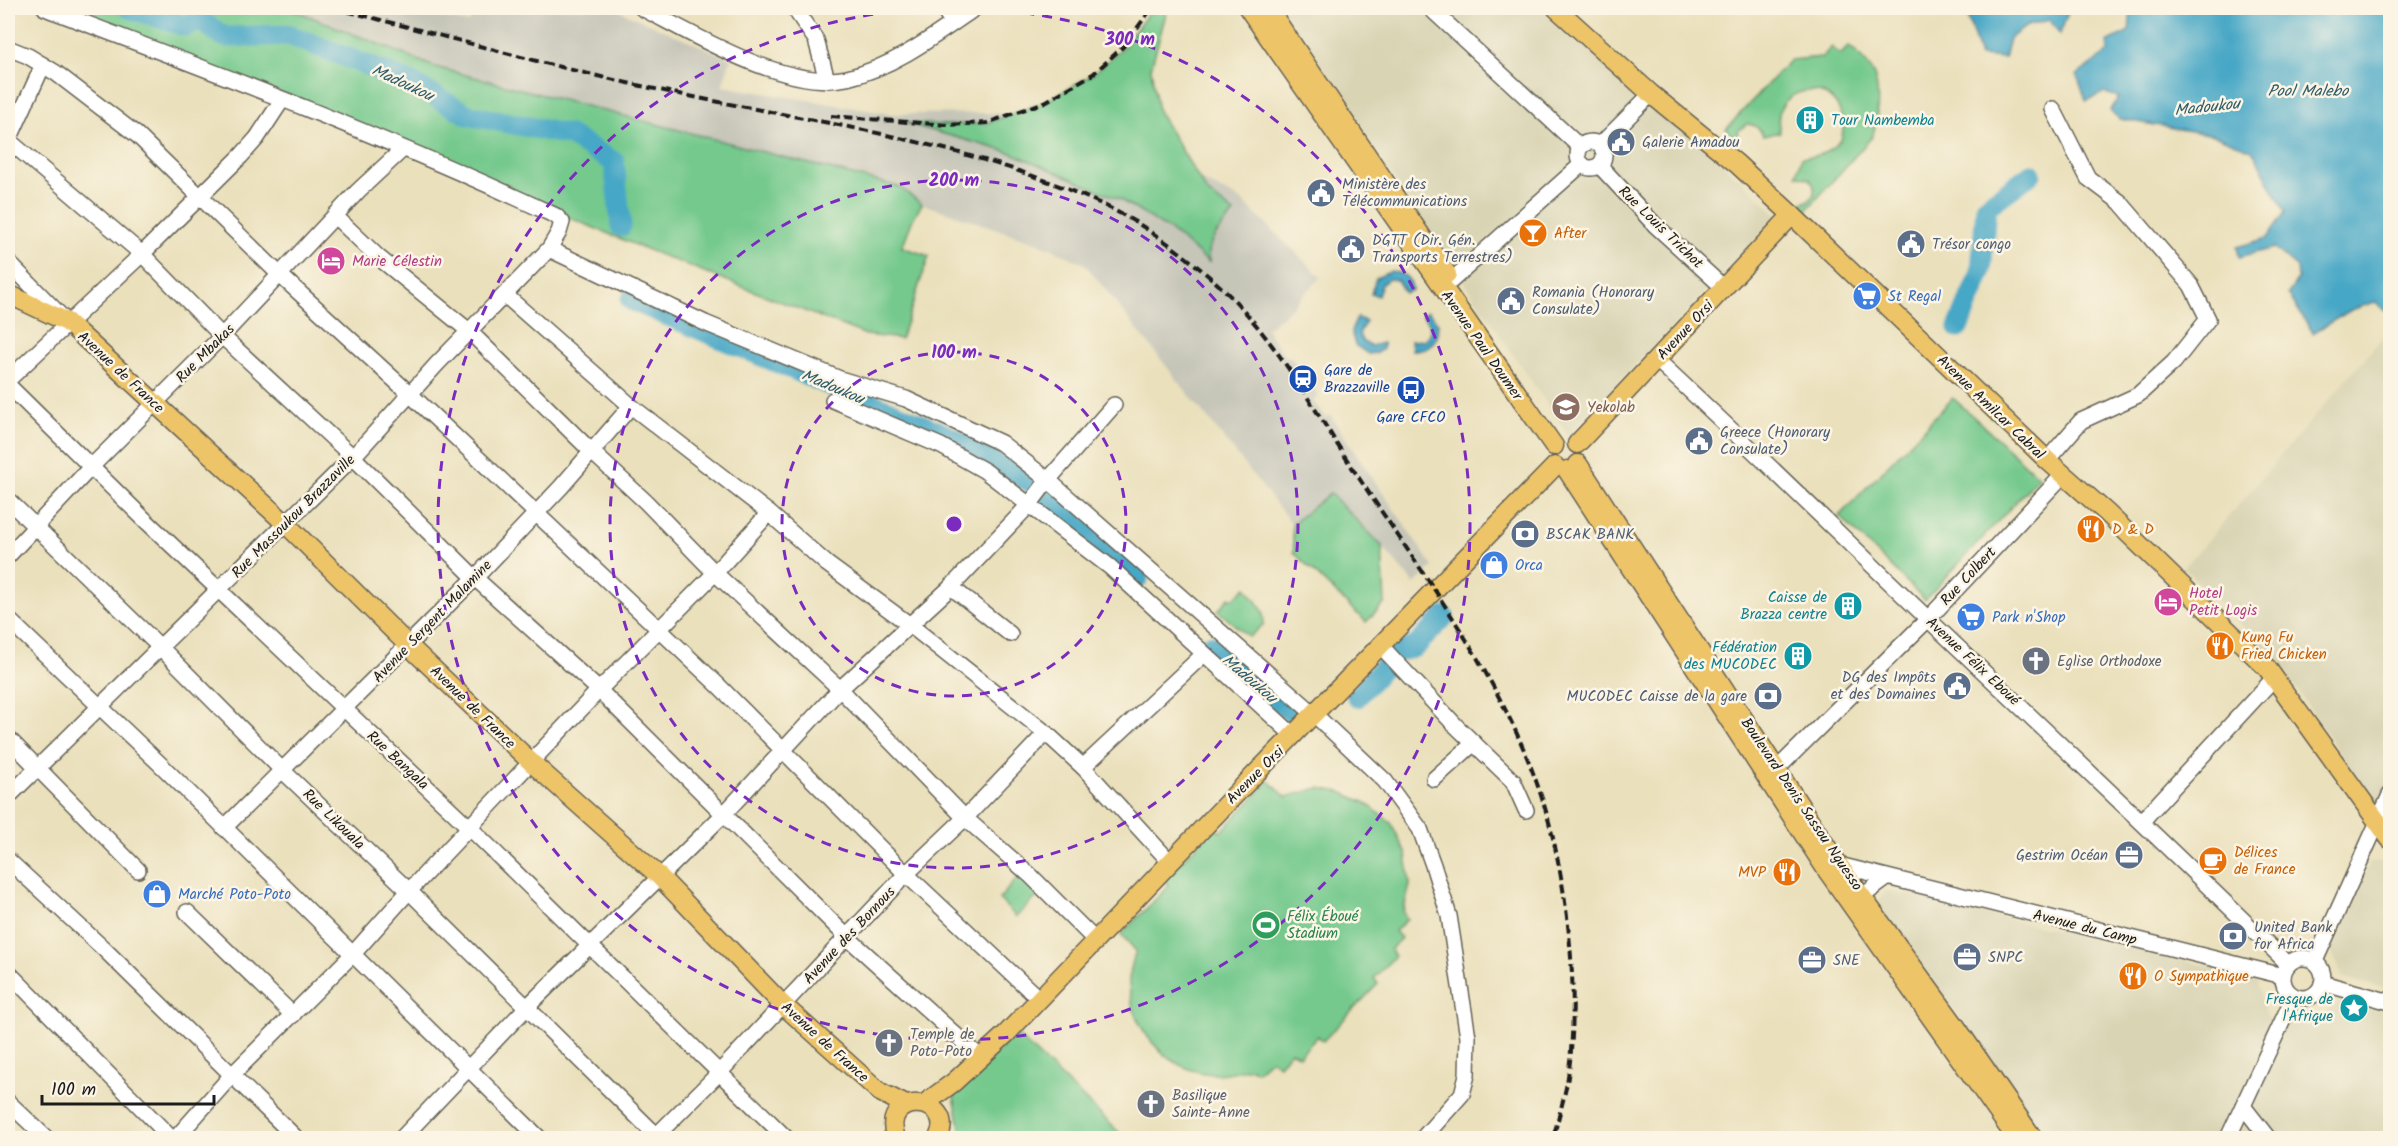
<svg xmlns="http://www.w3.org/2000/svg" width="2398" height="1146" viewBox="0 0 2398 1146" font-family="Kalam,sans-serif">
<rect width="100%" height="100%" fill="#fcf5e5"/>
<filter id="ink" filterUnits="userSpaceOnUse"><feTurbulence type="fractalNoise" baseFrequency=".0167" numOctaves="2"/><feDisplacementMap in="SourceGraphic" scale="12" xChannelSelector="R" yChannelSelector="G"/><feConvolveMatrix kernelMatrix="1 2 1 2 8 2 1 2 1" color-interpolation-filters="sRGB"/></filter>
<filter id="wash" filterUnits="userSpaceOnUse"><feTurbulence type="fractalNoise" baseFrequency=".008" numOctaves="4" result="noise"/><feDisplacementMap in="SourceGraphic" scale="24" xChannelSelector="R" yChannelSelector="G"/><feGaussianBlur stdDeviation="1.35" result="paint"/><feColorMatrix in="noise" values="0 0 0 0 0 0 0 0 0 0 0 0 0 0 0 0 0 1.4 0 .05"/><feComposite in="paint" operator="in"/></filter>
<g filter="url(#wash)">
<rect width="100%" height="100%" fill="#eae0bc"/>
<g fill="#d9d4b4">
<polygon points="1279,8 1554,8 1779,216 1568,435 1279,10"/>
<polygon points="2383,337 2390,346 2390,828 2279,663 2184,568"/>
<polygon points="2386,861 2390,868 2390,990 2343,978 2331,950 2370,863"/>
<polygon points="1887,890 2256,978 2267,1016 2293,1023 2317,1019 2345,999 2390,1012 2390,1138 2045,1138 1877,903"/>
</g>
<polygon fill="#c5c5b8" points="252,8 398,8 469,23 476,8 613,8 731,59 722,86 890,114 992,113 1094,125 1241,200 1321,277 1284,315 1266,328 1286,358 1290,356 1319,396 1313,401 1325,418 1330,415 1433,567 1414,584 1382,546 1330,493 1292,524 1085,264 1041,244 899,196 526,105"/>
<g fill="#75c98d" stroke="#487254" stroke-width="1.5">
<polygon points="46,8 289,8 435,67 899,187 922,204 913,219 902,247 929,256 901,339 866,335 643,248 282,100"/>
<path d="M1152,8H1166L1167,10L1151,68L1158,111L1207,192L1234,213C1223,226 1201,246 1210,263L1171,231L1119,199L1012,153L905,123L947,125L987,123L1045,102L1093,74L1123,47Z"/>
<path d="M1849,46C1857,54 1870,64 1874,75C1880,90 1878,122 1872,137L1804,213L1795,204C1811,204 1820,193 1810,179L1796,175L1802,157C1820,156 1831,153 1842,138C1852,73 1766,80 1780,132L1763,136C1760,128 1756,125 1747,124L1739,130L1736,139L1726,129L1790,60L1822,57L1832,47L1840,55Z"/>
<polygon points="1953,398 2039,477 1925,600 1839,516"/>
<polygon points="1330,493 1382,546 1385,603 1366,622 1294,553 1292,524"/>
<polygon points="1246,587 1263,611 1264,624 1249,637 1218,611 1229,597 1233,599"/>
<path d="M1269,781L1286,797L1319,788L1341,792L1366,803L1391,823L1406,853L1410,885L1403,912L1407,919L1395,931L1401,938L1390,950L1395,956L1374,978L1378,984L1323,1041L1318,1036L1299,1056L1291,1051L1279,1065L1271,1059L1257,1071L1251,1068C1240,1070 1227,1074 1215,1074C1168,1074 1129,1027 1129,982C1129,972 1133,961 1136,951L1121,934L1169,886L1164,879L1214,828L1221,832Z"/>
<polygon points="1021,874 1040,894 1016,917 999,899"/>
<polygon points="1016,1034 1125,1138 962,1138 954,1096"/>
</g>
<g fill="#46a7c6" stroke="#316271" stroke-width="1.5">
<polygon points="1965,8 2067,8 2068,13 2060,34 2049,20 2027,26 2009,39 2004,58 1980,56"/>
<polygon points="2131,8 2390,8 2390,313 2375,302 2351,310 2313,333 2288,294 2298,279 2297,268 2274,248 2239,257 2237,247 2267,238 2285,212 2252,150 2214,135 2120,119 2110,111 2119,97 2104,93 2086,101 2077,75 2108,52 2107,42 2129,31"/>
<path d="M1391,271C1402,273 1412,277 1412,290L1405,293L1397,280L1389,279L1382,284L1378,296L1371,293L1376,278Z"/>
<path d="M1428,311L1438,323C1440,341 1429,351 1412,350L1411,341L1425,340L1430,334V325L1422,315Z"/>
<polygon points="1357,318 1366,321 1359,334 1363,342 1371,346 1383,343 1383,349 1376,353 1368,354 1355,345 1351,331"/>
</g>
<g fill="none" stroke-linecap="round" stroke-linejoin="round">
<g stroke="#46a7c6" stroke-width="21">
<polyline points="129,8 185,26 201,21 225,37 289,35 410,82 468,115 569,135 614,162 621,226"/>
<polyline points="631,300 953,438 1030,482"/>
<polyline points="1958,328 1981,272 1986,207 2031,174"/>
<polyline points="1048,498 1138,578"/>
<polyline points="1210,645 1290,711"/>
<polyline points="1396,652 1415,647 1444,617"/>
<polyline points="1357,697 1385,665"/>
</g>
</g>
</g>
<g filter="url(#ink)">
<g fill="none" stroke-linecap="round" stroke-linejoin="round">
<g stroke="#646154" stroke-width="18">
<g id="minor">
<path d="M642,8C695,35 786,91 847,78C894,67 936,35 975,8"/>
<polyline points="794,8 816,40 827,80"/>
<polyline points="943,8 953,23"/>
<polyline points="1430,8 1580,147"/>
<polyline points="8,48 28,56 56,73 137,135 280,275 411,395 719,686 906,874 1039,999"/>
<polyline points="8,140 142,254 222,336 353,457 475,578 599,690 847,937 980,1057"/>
<polyline points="8,142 43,65"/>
<circle cx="1591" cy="155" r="13"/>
<polyline points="1600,145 1651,94"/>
<polyline points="1599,165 1655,225 1724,288"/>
<polyline points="336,217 378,257 469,331 591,451 646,502 715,573 840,689 965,818 1030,875 1095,940"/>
<polyline points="549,249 705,323 840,379 906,399 1001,443 1048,480 1314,714 1385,781 1420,829 1433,865 1449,916 1468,1037 1467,1075 1462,1094 1423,1138"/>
<polyline points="8,262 63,318"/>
<polyline points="1451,281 1582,164"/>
<polyline points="505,295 631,406 769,513 827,564 910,625 1046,733 1083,767 1171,863"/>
<path d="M1657,360C1749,445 1838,533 1929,620C2049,734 2170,848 2288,964"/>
<polyline points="8,380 142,254 241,156 257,138 282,100"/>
<polyline points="8,385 143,518 470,828 786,1138"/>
<polyline points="833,400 941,446 985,471 1110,567 1294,736"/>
<polyline points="2047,460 2081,421 2138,395 2174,362 2208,319 2191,285 2120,202 2088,178 2053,109"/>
<polyline points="8,500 160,647 283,771 409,891 659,1138"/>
<polyline points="8,556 91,467 222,336 358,191 403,149"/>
<polyline points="951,587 1010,634"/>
<polyline points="8,619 161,765 539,1138"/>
<polyline points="1380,645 1456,726 1513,781 1526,810"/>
<polyline points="8,738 138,870"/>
<polyline points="1083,767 1204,654"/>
<polyline points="1769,777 1928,619 2064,474"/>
<polyline points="1434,779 1474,743"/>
<path d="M8,797L353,457L437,364L549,249L559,232L562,222L556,216C390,138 217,73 45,8"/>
<polyline points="2142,821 2275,677"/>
<polyline points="224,828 475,578 561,487 631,406"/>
<polyline points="8,860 105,950 296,1138"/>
<polyline points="1835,864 2283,976"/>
<polyline points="1853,903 1887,878"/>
<polyline points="187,912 293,1015"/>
<circle cx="2303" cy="978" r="20"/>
<polyline points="2315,961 2390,795"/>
<polyline points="8,972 171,1138"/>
<polyline points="2322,983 2390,1002"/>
<polyline points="8,1102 46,1138"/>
<polyline points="2243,1106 2268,1138"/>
<polyline points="176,1138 231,1076 352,955 409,891 599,690 715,573 769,513"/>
<polyline points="402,1138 527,1007 723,815 840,689 951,587 1029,505 1048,480 1114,405"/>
<polyline points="654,1138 718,1074 906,874 965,818 1046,733"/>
<polyline points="2228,1138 2294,996"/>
</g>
</g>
<g stroke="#646154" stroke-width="21">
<g id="major">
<polyline points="1248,8 1554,446"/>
<polyline points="1268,8 1447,274"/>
<polyline points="1556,8 1651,94 1737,164 1792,215 2047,460 2107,513 2267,668 2390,839"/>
<polyline points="8,294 67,322 286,524 409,646 532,763 659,876 783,1005 880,1092 906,1105"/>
<polyline points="1577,444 1792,215"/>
<polyline points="1578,464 1836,861 1955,1025 2033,1138"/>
<polyline points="1567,470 1828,872 2016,1138"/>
<polyline points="924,1104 954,1082 1006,1034 1228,802 1555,466"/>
<path d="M896,1138C878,1089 959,1096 938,1138"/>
</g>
</g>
<use href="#minor" stroke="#fff" stroke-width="15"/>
<use href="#major" stroke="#eec469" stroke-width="18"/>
<g stroke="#1c1c1c" stroke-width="4" stroke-dasharray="9 4.5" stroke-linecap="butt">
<path d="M334,8C435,33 536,63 637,85C792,120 951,135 1097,202C1142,222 1185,254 1222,288C1275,338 1315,411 1355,472C1433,590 1525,706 1555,847C1571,919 1579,1011 1567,1083C1563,1102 1558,1120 1553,1138"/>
<polyline points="831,116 947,125 987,123 1045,102 1093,74 1123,47 1152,8"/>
</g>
</g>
</g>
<g fill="none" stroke="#7b2cbf" stroke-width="3" stroke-dasharray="10 8">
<circle cx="954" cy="524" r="172"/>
<circle cx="954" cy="524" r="344"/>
<circle cx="954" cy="524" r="516"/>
</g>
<defs>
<g id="building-disc" transform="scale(1.5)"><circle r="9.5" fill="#0f9aa8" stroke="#fcf5e5"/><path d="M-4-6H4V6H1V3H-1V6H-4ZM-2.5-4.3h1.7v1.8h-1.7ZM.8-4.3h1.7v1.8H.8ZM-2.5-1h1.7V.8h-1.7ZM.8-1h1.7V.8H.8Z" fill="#fff"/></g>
<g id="civic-disc" transform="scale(1.5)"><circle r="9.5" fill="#5c6f8a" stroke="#fcf5e5"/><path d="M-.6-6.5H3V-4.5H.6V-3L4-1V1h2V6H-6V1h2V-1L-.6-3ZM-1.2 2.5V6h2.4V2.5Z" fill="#fff"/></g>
<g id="bar-disc" transform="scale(1.5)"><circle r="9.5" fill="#e8710a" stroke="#fcf5e5"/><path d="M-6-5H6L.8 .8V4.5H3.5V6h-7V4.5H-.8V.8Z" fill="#fff"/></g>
<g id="hotel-disc" transform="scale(1.5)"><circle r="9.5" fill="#d1479c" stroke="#fcf5e5"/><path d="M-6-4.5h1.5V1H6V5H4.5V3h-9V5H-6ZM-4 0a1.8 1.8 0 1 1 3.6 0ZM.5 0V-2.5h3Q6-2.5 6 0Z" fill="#fff"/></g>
<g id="supermarket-disc" transform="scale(1.5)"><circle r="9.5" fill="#3f7fe0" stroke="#fcf5e5"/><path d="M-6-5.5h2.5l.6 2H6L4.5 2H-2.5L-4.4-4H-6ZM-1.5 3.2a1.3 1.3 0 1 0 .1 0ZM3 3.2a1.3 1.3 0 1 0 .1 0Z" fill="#fff"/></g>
<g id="station-disc" transform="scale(1.5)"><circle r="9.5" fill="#1a4fb4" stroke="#fcf5e5"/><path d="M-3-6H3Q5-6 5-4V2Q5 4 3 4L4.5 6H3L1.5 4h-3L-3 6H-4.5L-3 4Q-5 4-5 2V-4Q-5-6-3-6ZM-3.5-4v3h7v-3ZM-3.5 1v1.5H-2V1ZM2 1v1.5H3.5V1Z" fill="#fff"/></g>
<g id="bus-disc" transform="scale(1.5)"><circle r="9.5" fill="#1a4fb4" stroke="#fcf5e5"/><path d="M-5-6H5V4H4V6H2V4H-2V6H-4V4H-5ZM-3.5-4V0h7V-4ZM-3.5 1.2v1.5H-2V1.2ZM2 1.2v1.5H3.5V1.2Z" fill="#fff"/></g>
<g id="school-disc" transform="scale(1.5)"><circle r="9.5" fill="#8d6e63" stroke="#fcf5e5"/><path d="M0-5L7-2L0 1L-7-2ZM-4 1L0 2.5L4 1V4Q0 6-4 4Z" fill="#fff"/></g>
<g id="restaurant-disc" transform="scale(1.5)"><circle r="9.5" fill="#e8710a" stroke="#fcf5e5"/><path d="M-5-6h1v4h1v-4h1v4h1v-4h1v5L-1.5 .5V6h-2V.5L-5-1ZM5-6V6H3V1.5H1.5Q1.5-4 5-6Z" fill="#fff"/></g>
<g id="bank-disc" transform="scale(1.5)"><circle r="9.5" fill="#5c6f8a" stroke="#fcf5e5"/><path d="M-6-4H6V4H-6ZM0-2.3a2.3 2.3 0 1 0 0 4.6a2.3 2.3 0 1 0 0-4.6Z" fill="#fff"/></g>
<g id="shop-disc" transform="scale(1.5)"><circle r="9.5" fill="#3f7fe0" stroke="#fcf5e5"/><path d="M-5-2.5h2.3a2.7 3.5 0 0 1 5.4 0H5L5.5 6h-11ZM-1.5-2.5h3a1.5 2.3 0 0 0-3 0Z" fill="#fff"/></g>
<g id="church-disc" transform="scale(1.5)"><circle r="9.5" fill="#6b7280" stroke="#fcf5e5"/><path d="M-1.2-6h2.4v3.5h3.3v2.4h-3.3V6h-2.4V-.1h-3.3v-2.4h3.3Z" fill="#fff"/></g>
<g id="office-disc" transform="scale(1.5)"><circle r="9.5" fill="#5c6f8a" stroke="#fcf5e5"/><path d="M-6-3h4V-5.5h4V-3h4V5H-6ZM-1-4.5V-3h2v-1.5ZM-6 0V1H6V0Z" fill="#fff"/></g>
<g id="cafe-disc" transform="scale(1.5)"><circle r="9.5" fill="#e8710a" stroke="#fcf5e5"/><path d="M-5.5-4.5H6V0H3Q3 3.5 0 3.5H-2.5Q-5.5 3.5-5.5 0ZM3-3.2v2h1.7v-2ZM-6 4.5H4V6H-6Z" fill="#fff"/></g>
<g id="stadium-disc" transform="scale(1.5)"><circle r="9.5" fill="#2e9e5b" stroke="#fcf5e5"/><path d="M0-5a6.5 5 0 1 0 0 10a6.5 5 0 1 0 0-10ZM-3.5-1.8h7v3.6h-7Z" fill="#fff"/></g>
<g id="sight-disc" transform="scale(1.5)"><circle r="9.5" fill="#0f9aa8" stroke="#fcf5e5"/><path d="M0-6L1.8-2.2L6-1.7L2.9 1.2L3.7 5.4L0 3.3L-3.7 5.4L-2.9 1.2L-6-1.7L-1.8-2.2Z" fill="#fff"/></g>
</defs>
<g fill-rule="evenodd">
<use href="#building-disc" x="1810" y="120"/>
<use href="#civic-disc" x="1621" y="142"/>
<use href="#civic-disc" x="1321" y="193"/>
<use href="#bar-disc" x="1533" y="233"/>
<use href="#civic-disc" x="1911" y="244"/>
<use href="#civic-disc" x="1351" y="249"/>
<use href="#hotel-disc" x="331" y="261"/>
<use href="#supermarket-disc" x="1867" y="296"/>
<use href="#civic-disc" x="1511" y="301"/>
<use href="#station-disc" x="1303" y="379"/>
<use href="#bus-disc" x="1411" y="390"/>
<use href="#school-disc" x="1566" y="407"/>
<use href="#civic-disc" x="1699" y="441"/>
<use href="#restaurant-disc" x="2091" y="529"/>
<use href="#bank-disc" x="1525" y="534"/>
<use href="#shop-disc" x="1494" y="565"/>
<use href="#hotel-disc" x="2168" y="602"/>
<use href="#building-disc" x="1848" y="606"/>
<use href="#supermarket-disc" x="1971" y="617"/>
<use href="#restaurant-disc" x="2220" y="646"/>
<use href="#building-disc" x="1798" y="656"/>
<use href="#church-disc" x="2036" y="661"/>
<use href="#civic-disc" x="1957" y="686"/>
<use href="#bank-disc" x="1768" y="696"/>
<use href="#office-disc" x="2129" y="855"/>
<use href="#cafe-disc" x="2213" y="861"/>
<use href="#restaurant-disc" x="1787" y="872"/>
<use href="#shop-disc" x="157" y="894"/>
<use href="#stadium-disc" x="1266" y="925"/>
<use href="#bank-disc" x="2233" y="936"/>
<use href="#office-disc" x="1967" y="957"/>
<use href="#office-disc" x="1812" y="960"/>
<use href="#restaurant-disc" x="2133" y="976"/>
<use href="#sight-disc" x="2354" y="1008"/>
<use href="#church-disc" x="889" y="1043"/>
<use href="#church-disc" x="1151" y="1104"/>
</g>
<g text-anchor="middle" stroke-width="5" stroke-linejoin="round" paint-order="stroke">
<g font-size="15" fill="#0d838f" stroke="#fcf5e5" text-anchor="end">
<text x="1831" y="125" text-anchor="start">Tour Nambemba</text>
<text x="1827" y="602">Caisse de<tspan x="1827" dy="17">Brazza centre</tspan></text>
<text x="1777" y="652">Fédération<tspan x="1777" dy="17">des MUCODEC</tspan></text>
<text x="2333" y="1004">Fresque de<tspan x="2333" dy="17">l'Afrique</tspan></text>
</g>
<g font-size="15" fill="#4e5e75" stroke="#fcf5e5" text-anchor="start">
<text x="1642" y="147">Galerie Amadou</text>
<text x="1342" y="189">Ministère des<tspan x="1342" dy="17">Télécommunications</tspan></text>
<text x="1372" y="245">DGTT (Dir. Gén.<tspan x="1372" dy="17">Transports Terrestres)</tspan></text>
<text x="1932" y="249">Trésor congo</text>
<text x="1532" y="297">Romania (Honorary<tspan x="1532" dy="17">Consulate)</tspan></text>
<text x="1720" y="437">Greece (Honorary<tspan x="1720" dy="17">Consulate)</tspan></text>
<text x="1546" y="539">BSCAK BANK</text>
<text x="1936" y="682" text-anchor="end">DG des Impôts<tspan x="1936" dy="17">et des Domaines</tspan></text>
<text x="1747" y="701" text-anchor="end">MUCODEC Caisse de la gare</text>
<text x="2108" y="860" text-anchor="end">Gestrim Océan</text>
<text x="2254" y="932">United Bank<tspan x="2254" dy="17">for Africa</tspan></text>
<text x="1988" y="962">SNPC</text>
<text x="1833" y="965">SNE</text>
</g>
<g font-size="15" fill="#1c1c1c" stroke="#fcf5e5">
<text transform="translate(1661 227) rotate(44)" y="5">Rue Louis Trichot</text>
<text transform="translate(1685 330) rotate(-47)" y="5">Avenue Orsi</text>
<text transform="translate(1482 345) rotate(55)" y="5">Avenue Paul Doumer</text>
<text transform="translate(205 353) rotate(-45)" y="5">Rue Mbakas</text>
<text transform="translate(121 372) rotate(43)" y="5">Avenue de France</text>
<text transform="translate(1991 407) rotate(44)" y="5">Avenue Amilcar Cabral</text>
<text transform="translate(293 516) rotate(-45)" y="5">Rue Massoukou Brazzaville</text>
<text transform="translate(1968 576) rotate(-47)" y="5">Rue Colbert</text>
<text transform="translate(432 621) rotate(-46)" y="5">Avenue Sergent Malamine</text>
<text transform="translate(1973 661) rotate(43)" y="5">Avenue Félix Eboué</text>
<text transform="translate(473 707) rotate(44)" y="5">Avenue de France</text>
<text transform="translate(398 760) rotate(43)" y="5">Rue Bangala</text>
<text transform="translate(1255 775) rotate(-45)" y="5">Avenue Orsi</text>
<text transform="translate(1802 804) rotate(56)" y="5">Boulevard Denis Sassou Nguesso</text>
<text transform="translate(334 819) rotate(44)" y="5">Rue Likouala</text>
<text transform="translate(2085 927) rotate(14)" y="5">Avenue du Camp</text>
<text transform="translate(849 935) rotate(-47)" y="5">Avenue des Bornous</text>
<text transform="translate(825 1042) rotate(42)" y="5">Avenue de France</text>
</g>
<g font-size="15" fill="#c56008" stroke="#fcf5e5" text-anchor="start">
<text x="1554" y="238">After</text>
<text x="2112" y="534">D &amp; D</text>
<text x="2241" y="642">Kung Fu<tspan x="2241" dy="17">Fried Chicken</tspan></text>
<text x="2234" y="857">Délices<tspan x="2234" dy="17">de France</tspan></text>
<text x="1766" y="877" text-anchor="end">MVP</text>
<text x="2154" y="981">O Sympathique</text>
</g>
<g font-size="15" fill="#b23c85" stroke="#fcf5e5" text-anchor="start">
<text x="352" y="266">Marie Célestin</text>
<text x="2189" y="598">Hotel<tspan x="2189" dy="17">Petit Logis</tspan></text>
</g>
<g font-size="15" fill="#366cbe" stroke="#fcf5e5" text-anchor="start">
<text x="1888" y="301">St Regal</text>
<text x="1515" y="570">Orca</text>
<text x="1992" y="622">Park n'Shop</text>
<text x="178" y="899">Marché Poto-Poto</text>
</g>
<g font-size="15" fill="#164399" stroke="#fcf5e5" text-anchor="start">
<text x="1324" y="375">Gare de<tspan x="1324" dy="17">Brazzaville</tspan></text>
<text x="1411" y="422" text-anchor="middle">Gare CFCO</text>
</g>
<g font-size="15" fill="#785e54" stroke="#fcf5e5" text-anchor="start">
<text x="1587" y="412">Yekolab</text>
</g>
<g font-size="15" fill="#5b616d" stroke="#fcf5e5" text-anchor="start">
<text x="2057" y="666">Eglise Orthodoxe</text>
<text x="910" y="1039">Temple de<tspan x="910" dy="17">Poto-Poto</tspan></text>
<text x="1172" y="1100">Basilique<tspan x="1172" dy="17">Sainte-Anne</tspan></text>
</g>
<g font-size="15" fill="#27864d" stroke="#fcf5e5" text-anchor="start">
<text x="1287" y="921">Félix Éboué<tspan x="1287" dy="17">Stadium</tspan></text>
</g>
<g font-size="16" font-style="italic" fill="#2f5b68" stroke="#fcf5e5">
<text transform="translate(403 82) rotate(25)" y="6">Madoukou</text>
<text x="2308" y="96">Pool Malebo</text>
<text transform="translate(2207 106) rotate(-6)" y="6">Madoukou</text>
<text transform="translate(833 386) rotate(23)" y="6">Madoukou</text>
<text transform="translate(1250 678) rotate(40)" y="6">Madoukou</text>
</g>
</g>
<circle cx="954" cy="524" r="9" fill="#7b2cbf" stroke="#fcf5e5" stroke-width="3"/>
<g font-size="18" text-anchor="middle" font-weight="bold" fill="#7b2cbf" stroke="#fcf5e5" stroke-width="5" stroke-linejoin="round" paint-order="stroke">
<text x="1130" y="45">300 m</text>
<text x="954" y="186">200 m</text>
<text x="954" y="358">100 m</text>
</g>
<rect width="2398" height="1146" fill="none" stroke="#fcf5e5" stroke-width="30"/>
<path d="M42 1095v9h172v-9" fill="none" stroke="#1c1c1c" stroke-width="3"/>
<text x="51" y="1095" font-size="18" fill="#1c1c1c" stroke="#fcf5e5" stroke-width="4.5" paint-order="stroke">100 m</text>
</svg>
